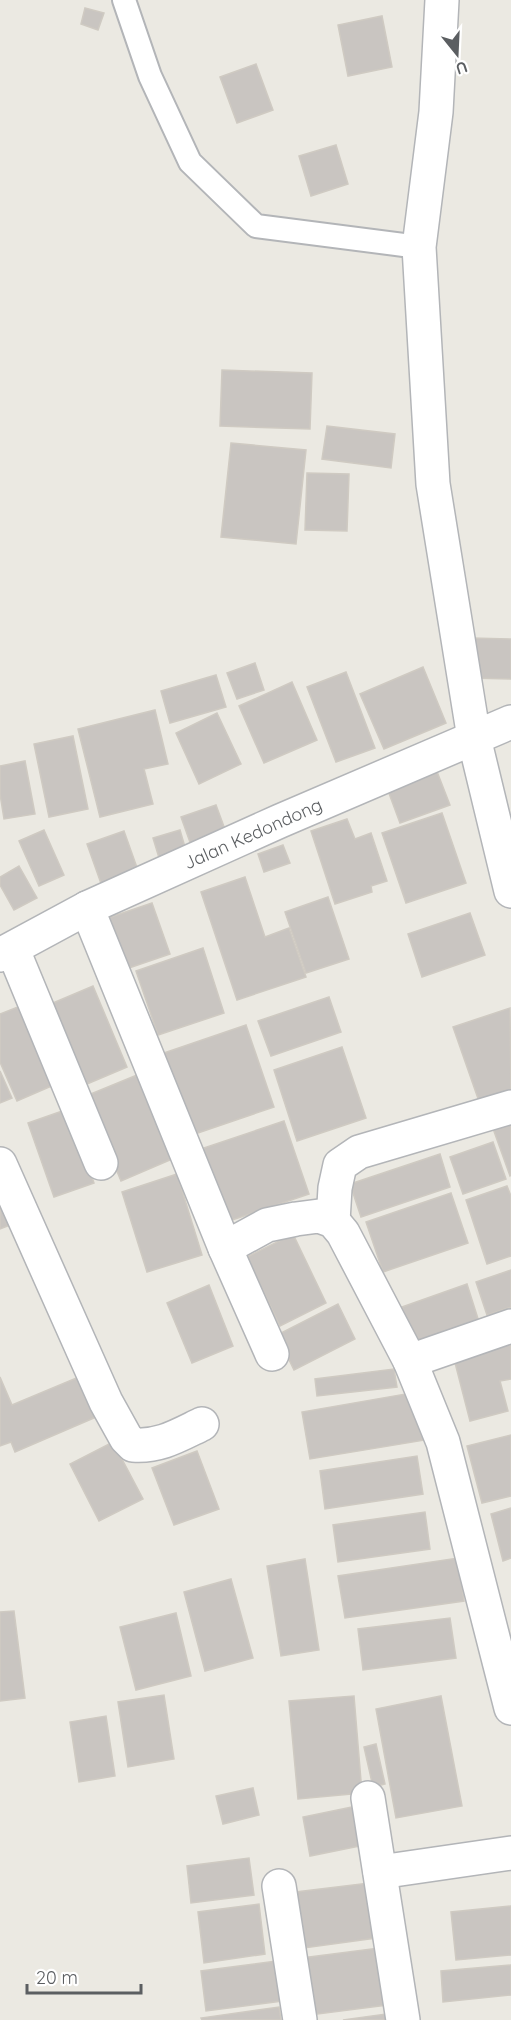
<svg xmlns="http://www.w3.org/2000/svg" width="511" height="2020" viewBox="0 0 511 2020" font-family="Quicksand,sans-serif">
<rect width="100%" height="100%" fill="#ebe9e2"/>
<g fill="#c9c5c1" stroke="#cfcac2" stroke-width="1.5">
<polygon points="85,8 104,13 98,30 81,24"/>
<polygon points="382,16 392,67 348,76 338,25"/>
<polygon points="256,64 273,110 237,123 220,77"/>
<polygon points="336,145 348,184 311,196 299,156"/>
<polygon points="222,370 312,373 310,429 220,426"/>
<polygon points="327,426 395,434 391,468 322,459"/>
<polygon points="231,443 306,450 296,544 221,537"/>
<polygon points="307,473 349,474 347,531 305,530"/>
<polygon points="471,638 511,639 511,679 470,678"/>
<polygon points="255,663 264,690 237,699 227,673"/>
<polygon points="423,667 446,723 384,749 360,694"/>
<polygon points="346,672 375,748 336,762 307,687"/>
<polygon points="216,675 226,707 170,723 161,691"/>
<polygon points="292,682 317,740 264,763 239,706"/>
<polygon points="155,710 168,764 144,769 153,804 100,817 78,729"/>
<polygon points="217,713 241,764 199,784 176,733"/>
<polygon points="73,736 88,809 49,817 34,744"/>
<polygon points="25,761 35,814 4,819 0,794 0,766"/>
<polygon points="436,769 450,805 400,823 387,788"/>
<polygon points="216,805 226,832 191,845 181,817"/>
<polygon points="442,813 466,883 406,903 382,833"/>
<polygon points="347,819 355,839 371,833 387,881 371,886 372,892 335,904 311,831"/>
<polygon points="44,830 64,875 39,886 19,841"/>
<polygon points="180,830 187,854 160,861 153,838"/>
<polygon points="124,831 140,876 103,889 87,844"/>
<polygon points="283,845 290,863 264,872 258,854"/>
<polygon points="19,866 37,898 14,910 0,885 0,877"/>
<polygon points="245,877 265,937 289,928 306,977 237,1000 201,892"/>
<polygon points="328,897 349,959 306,973 285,912"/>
<polygon points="152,903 170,954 123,970 105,919"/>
<polygon points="470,913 485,955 422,977 408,934"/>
<polygon points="203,948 224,1013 158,1035 136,971"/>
<polygon points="93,986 127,1067 80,1087 46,1006"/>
<polygon points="329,997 341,1032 271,1056 258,1021"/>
<polygon points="23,1005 56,1084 17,1101 0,1062 0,1014"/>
<polygon points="510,1008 511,1097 481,1107 453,1027"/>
<polygon points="246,1025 274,1107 189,1136 161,1054"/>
<polygon points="342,1047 366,1118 297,1141 274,1070"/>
<polygon points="0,1071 12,1098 0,1103"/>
<polygon points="137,1075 172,1159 121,1181 86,1096"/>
<polygon points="68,1109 94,1183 54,1197 28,1123"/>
<polygon points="511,1116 511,1175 510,1176 491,1123"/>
<polygon points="284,1121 309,1194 220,1224 195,1151"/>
<polygon points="493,1142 506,1179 463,1194 450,1157"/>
<polygon points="440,1154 450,1187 361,1217 350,1184"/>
<polygon points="177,1174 202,1255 147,1272 122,1192"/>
<polygon points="507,1186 511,1196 511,1256 487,1264 466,1200"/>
<polygon points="451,1193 468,1243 383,1272 366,1222"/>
<polygon points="0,1202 10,1225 0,1229"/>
<polygon points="293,1234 326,1303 280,1326 247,1257"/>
<polygon points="511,1270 511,1307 487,1315 476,1282"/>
<polygon points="467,1284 480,1325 416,1346 402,1307"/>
<polygon points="209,1285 233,1346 192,1363 167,1303"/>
<polygon points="338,1304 355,1339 294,1370 277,1335"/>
<polygon points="511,1341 511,1379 500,1381 508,1411 470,1421 453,1355"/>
<polygon points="394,1369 397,1387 317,1396 315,1379"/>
<polygon points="86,1374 103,1414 15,1452 11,1442 0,1446 0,1377 12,1405"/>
<polygon points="417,1392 425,1440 310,1459 302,1412"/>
<polygon points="511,1435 511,1496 482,1503 467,1446"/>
<polygon points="113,1442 143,1499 99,1521 70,1464"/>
<polygon points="197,1451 219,1509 174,1525 152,1468"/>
<polygon points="417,1456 423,1494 325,1509 320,1471"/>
<polygon points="511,1508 511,1558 503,1561 491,1514"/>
<polygon points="425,1512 430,1549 338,1562 333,1525"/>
<polygon points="458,1558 464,1601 345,1618 338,1576"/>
<polygon points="305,1559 319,1650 281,1656 267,1566"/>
<polygon points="231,1579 253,1658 205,1671 184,1592"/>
<polygon points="14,1611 25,1698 0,1701 0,1612"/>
<polygon points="176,1613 191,1676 136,1690 120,1627"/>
<polygon points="450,1618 456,1658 363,1670 358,1629"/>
<polygon points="164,1695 174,1759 128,1767 118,1702"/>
<polygon points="354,1696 362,1793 298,1799 289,1701"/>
<polygon points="441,1696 462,1806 396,1818 376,1709"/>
<polygon points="106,1716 115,1776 79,1782 70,1722"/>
<polygon points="376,1744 385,1784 373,1787 364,1747"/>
<polygon points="253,1788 259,1815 223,1824 216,1796"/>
<polygon points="362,1805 370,1844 310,1856 303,1817"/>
<polygon points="249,1858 254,1895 191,1903 187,1866"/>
<polygon points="369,1883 376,1938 304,1948 296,1892"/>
<polygon points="259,1904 265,1954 204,1963 198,1912"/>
<polygon points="511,1906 511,1955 456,1960 451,1912"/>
<polygon points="379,1948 387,2005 310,2015 302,1958"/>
<polygon points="276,1961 282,2001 206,2011 201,1971"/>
<polygon points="511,1965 511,1995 443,2002 441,1971"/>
<polygon points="279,2007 281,2020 202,2020 201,2018"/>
<polygon points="386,2014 387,2020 343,2020"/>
</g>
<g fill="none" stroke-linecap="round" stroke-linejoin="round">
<g stroke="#b3b5b8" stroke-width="26">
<polyline id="service" points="124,0 150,76 190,162 256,226 419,247"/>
</g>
<g stroke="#b3b5b8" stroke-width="36">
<g id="minor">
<polyline points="442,0 436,112 419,247 433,484 474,738 511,891"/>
<polyline points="87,908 225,1248 272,1354"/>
<polyline points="13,950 101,1163"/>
<polyline points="0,955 87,908 280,821 511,722"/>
<path d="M0,1164L106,1402L126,1438L133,1445C160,1447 179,1435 202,1424"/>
<polyline points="333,1221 335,1188 340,1165 359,1152 511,1107"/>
<polyline points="225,1248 267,1225 296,1219 319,1216 333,1221 343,1233 410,1361 443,1442 511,1708"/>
<polyline points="410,1361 511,1326"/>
<polyline points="368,1798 403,2020"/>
<polyline points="380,1872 511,1853"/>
<polyline points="279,1886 300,2020"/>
</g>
</g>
<use href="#service" stroke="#fff" stroke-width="22"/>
<use href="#minor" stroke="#fff" stroke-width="33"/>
</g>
<g text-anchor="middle" stroke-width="4.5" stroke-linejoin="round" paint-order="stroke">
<g font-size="18" fill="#5b5e61" stroke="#fff">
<text transform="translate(253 834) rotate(-24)" y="6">Jalan Kedondong</text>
</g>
</g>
<g transform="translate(457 54) rotate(162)" stroke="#ffffff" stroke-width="4.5" paint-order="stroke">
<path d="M0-4.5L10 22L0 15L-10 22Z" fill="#5b5e61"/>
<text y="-9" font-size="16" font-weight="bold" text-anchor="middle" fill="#5b5e61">U</text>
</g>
<path d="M27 1984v9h114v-9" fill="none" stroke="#5b5e61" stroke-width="3"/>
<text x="36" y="1984" font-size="18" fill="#5b5e61" stroke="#ffffff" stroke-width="4.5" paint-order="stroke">20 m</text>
</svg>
